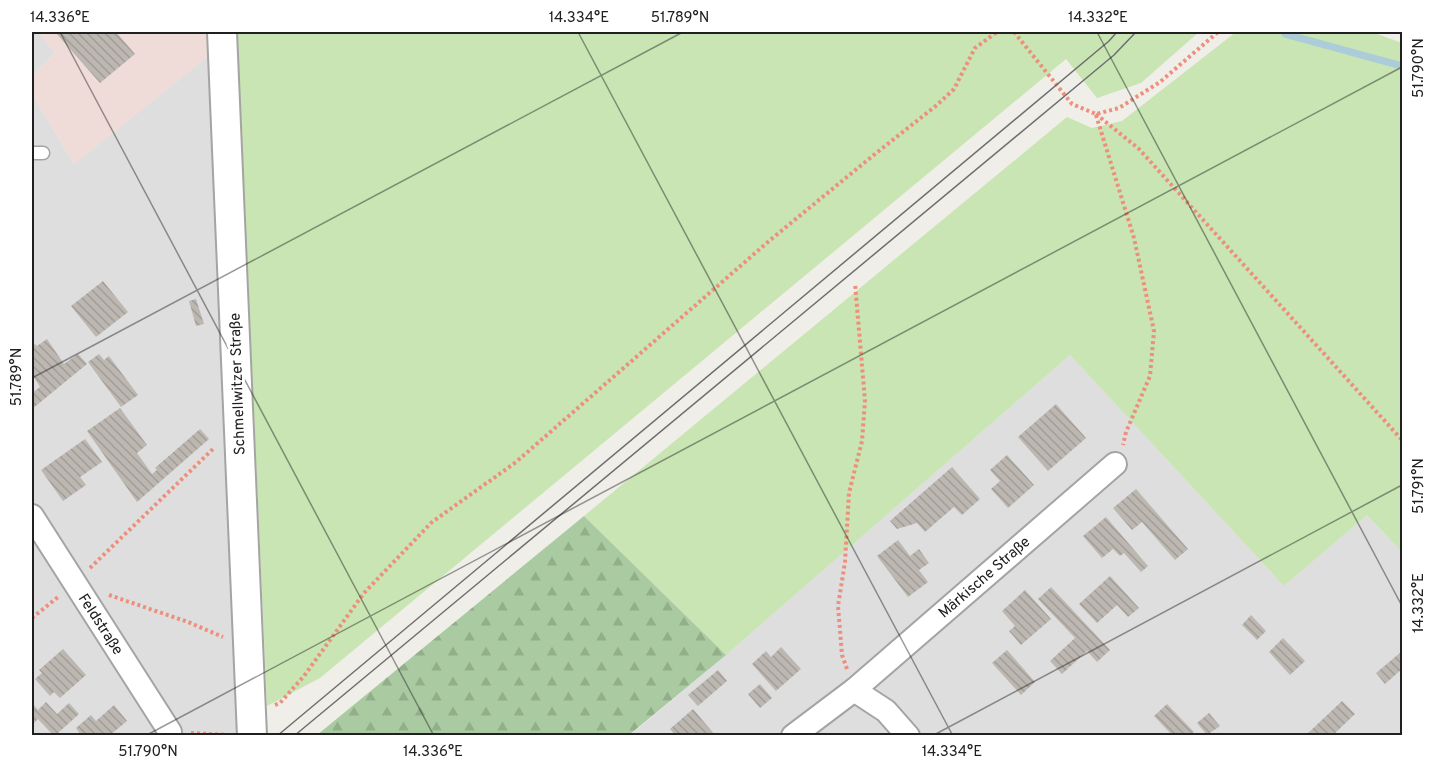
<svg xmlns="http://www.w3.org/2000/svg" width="1434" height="767" viewBox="0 0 1434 767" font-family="Overpass,sans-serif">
<defs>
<pattern id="forest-firs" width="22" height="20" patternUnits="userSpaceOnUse" patternTransform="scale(1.5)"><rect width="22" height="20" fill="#aacba1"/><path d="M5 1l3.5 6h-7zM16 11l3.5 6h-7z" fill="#92ae8a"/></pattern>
<pattern id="building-back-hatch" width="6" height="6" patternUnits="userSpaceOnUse" patternTransform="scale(1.5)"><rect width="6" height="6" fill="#bdb7b1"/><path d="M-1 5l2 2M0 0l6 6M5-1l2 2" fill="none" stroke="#a29d98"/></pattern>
</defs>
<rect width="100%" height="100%" fill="#f0eee8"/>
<g fill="#dedede">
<polygon points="32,32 38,32 55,53 32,76"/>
<polygon points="211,54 238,735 32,735 32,94 74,164"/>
<polygon points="1070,355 1284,586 1367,515 1402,552 1402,735 629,736 726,655"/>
</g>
<polygon fill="#efdcd9" points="38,32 210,32 211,54 74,164 32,94 32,76 55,53"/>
<g fill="#c8e5b3">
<polygon points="237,32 1199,32 1141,83 1097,98 1066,59 320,678 267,706"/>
<polygon points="1236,32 1372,32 1402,43 1402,552 1367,515 1284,586 1070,355 726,655 584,516 1067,117 1092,128 1122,121"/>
</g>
<polygon fill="url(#forest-firs)" points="584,516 726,655 629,735 317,735"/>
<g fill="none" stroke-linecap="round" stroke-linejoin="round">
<polyline stroke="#adccd9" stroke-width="7" points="1285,34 1402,66"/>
</g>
<g fill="url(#building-back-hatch)">
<polygon points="55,32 116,32 135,54 100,83"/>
<polygon points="103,281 128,312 96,337 71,306"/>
<polygon points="196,299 204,324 196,326 189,301"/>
<polygon points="47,339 64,364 78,354 87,364 32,409 32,393 40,387 32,374 32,346 35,344 37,346"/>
<polygon points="99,354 104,360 109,356 138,395 121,407 88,362"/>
<polygon points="1056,404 1086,438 1048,471 1018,437"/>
<polygon points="120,408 147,445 137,453 152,474 157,470 155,468 200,429 209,439 137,502 87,431"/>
<polygon points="85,439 102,462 80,477 86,485 63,501 41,470"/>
<polygon points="1007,455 1034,485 1008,508 991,489 1000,481 990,470"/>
<polygon points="952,467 980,499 962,515 954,507 925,532 917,523 897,529 890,521"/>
<polygon points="1136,489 1188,549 1175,560 1142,522 1132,530 1113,508"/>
<polygon points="1106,517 1148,566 1141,572 1124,553 1120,556 1113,549 1102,558 1083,536"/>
<polygon points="898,540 910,556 919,549 929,563 919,570 928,582 908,597 877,556"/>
<polygon points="1110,576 1139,608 1128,617 1117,605 1097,623 1079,604"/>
<polygon points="1051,587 1110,650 1097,662 1087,651 1062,674 1050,661 1075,638 1038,599"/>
<polygon points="1025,590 1051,619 1021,645 1009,631 1015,626 1002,611"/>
<polygon points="1251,615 1266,631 1257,640 1242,625"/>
<polygon points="1283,638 1305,661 1290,675 1269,652"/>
<polygon points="781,647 801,669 776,691 752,664 766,651 771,657"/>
<polygon points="63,649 86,675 60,698 54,692 50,696 35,679 42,673 39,670"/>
<polygon points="1007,650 1035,682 1021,695 992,663"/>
<polygon points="1401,652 1402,669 1385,684 1376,673"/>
<polygon points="718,670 727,681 698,706 688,695"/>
<polygon points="760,684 772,698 760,708 748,694"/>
<polygon points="1342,701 1355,714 1333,735 1306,735"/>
<polygon points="46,702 57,714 69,703 79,714 58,733 60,735 50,735 52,734 38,719 32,725 32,703 38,710"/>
<polygon points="1167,704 1194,732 1190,735 1172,735 1154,716"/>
<polygon points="114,705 127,721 110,735 79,735 80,734 76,728 91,715 96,721"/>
<polygon points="693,709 715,735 675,735 670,729"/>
<polygon points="1209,713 1220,726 1207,735 1197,723"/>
</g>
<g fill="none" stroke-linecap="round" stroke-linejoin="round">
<g stroke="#a4a4a4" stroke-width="15">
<polyline id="service" points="32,153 43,153"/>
</g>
<g stroke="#a4a4a4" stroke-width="26">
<g id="minor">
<polyline points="32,516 170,732"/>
<polyline points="854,690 1115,464"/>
<polyline points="793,736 854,690 886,711 908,736"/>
</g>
</g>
<g stroke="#a4a4a4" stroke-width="32">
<polyline id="tertiary" points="222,32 252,736"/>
</g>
<g stroke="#ed8f7c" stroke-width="4" stroke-dasharray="3 3" stroke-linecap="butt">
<polyline points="1014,32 1072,104 1096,114 1119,108 1160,82 1218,32"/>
<polyline points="1096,114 1139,149 1402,440"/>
<polyline points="1096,115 1134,238 1154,331 1150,376 1126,432 1123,445"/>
<polyline points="90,568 214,448"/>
<polyline points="109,595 188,622 223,637"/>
<polyline points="32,618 58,597"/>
<polyline points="847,669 842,655 838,606 845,562 849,493 862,441 865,401 855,283"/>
<polyline points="275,705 280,703 304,676 364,593 431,523 516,462 769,241 875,154 937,105 954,89 975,48 997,32"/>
<polyline points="191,733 228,735"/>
</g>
<use href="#service" stroke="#fff" stroke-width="12"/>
<use href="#minor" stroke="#fff" stroke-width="22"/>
<use href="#tertiary" stroke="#fff" stroke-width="28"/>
<g stroke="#6e6e6e" stroke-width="1.5">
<polyline points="277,736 1109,41 1117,32"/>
<polyline points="294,736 1090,75 1114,55 1136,32"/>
</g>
</g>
<path fill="none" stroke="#202020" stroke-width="1.5" stroke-opacity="0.45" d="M60,32L434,736M578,32L953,736M1097,32L1402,606M32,378L683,32M145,736L1402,67M932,736L1402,485"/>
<g text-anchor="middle" stroke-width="6" stroke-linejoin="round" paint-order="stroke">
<g font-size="15" fill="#202020" stroke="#fff">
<text transform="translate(237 384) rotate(-92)" y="5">Schmellwitzer Straße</text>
<text transform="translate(984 577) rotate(-41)" y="5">Märkische Straße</text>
<text transform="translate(101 624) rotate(57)" y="5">Feldstraße</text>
</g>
</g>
<rect width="1434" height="767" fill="none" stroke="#ffffff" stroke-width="66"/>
<rect x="33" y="33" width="1368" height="701" fill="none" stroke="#202020" stroke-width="2"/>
<g font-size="15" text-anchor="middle" fill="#202020">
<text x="60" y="22">14.336°E</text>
<text x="579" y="22">14.334°E</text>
<text x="680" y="22">51.789°N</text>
<text x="1098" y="22">14.332°E</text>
<text transform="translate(1418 68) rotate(-90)" y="5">51.790°N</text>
<text transform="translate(16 377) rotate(-90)" y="5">51.789°N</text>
<text transform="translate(1418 486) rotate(-90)" y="5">51.791°N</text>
<text transform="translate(1418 603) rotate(-90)" y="5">14.332°E</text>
<text x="148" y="756">51.790°N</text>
<text x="433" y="756">14.336°E</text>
<text x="952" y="756">14.334°E</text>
</g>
</svg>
